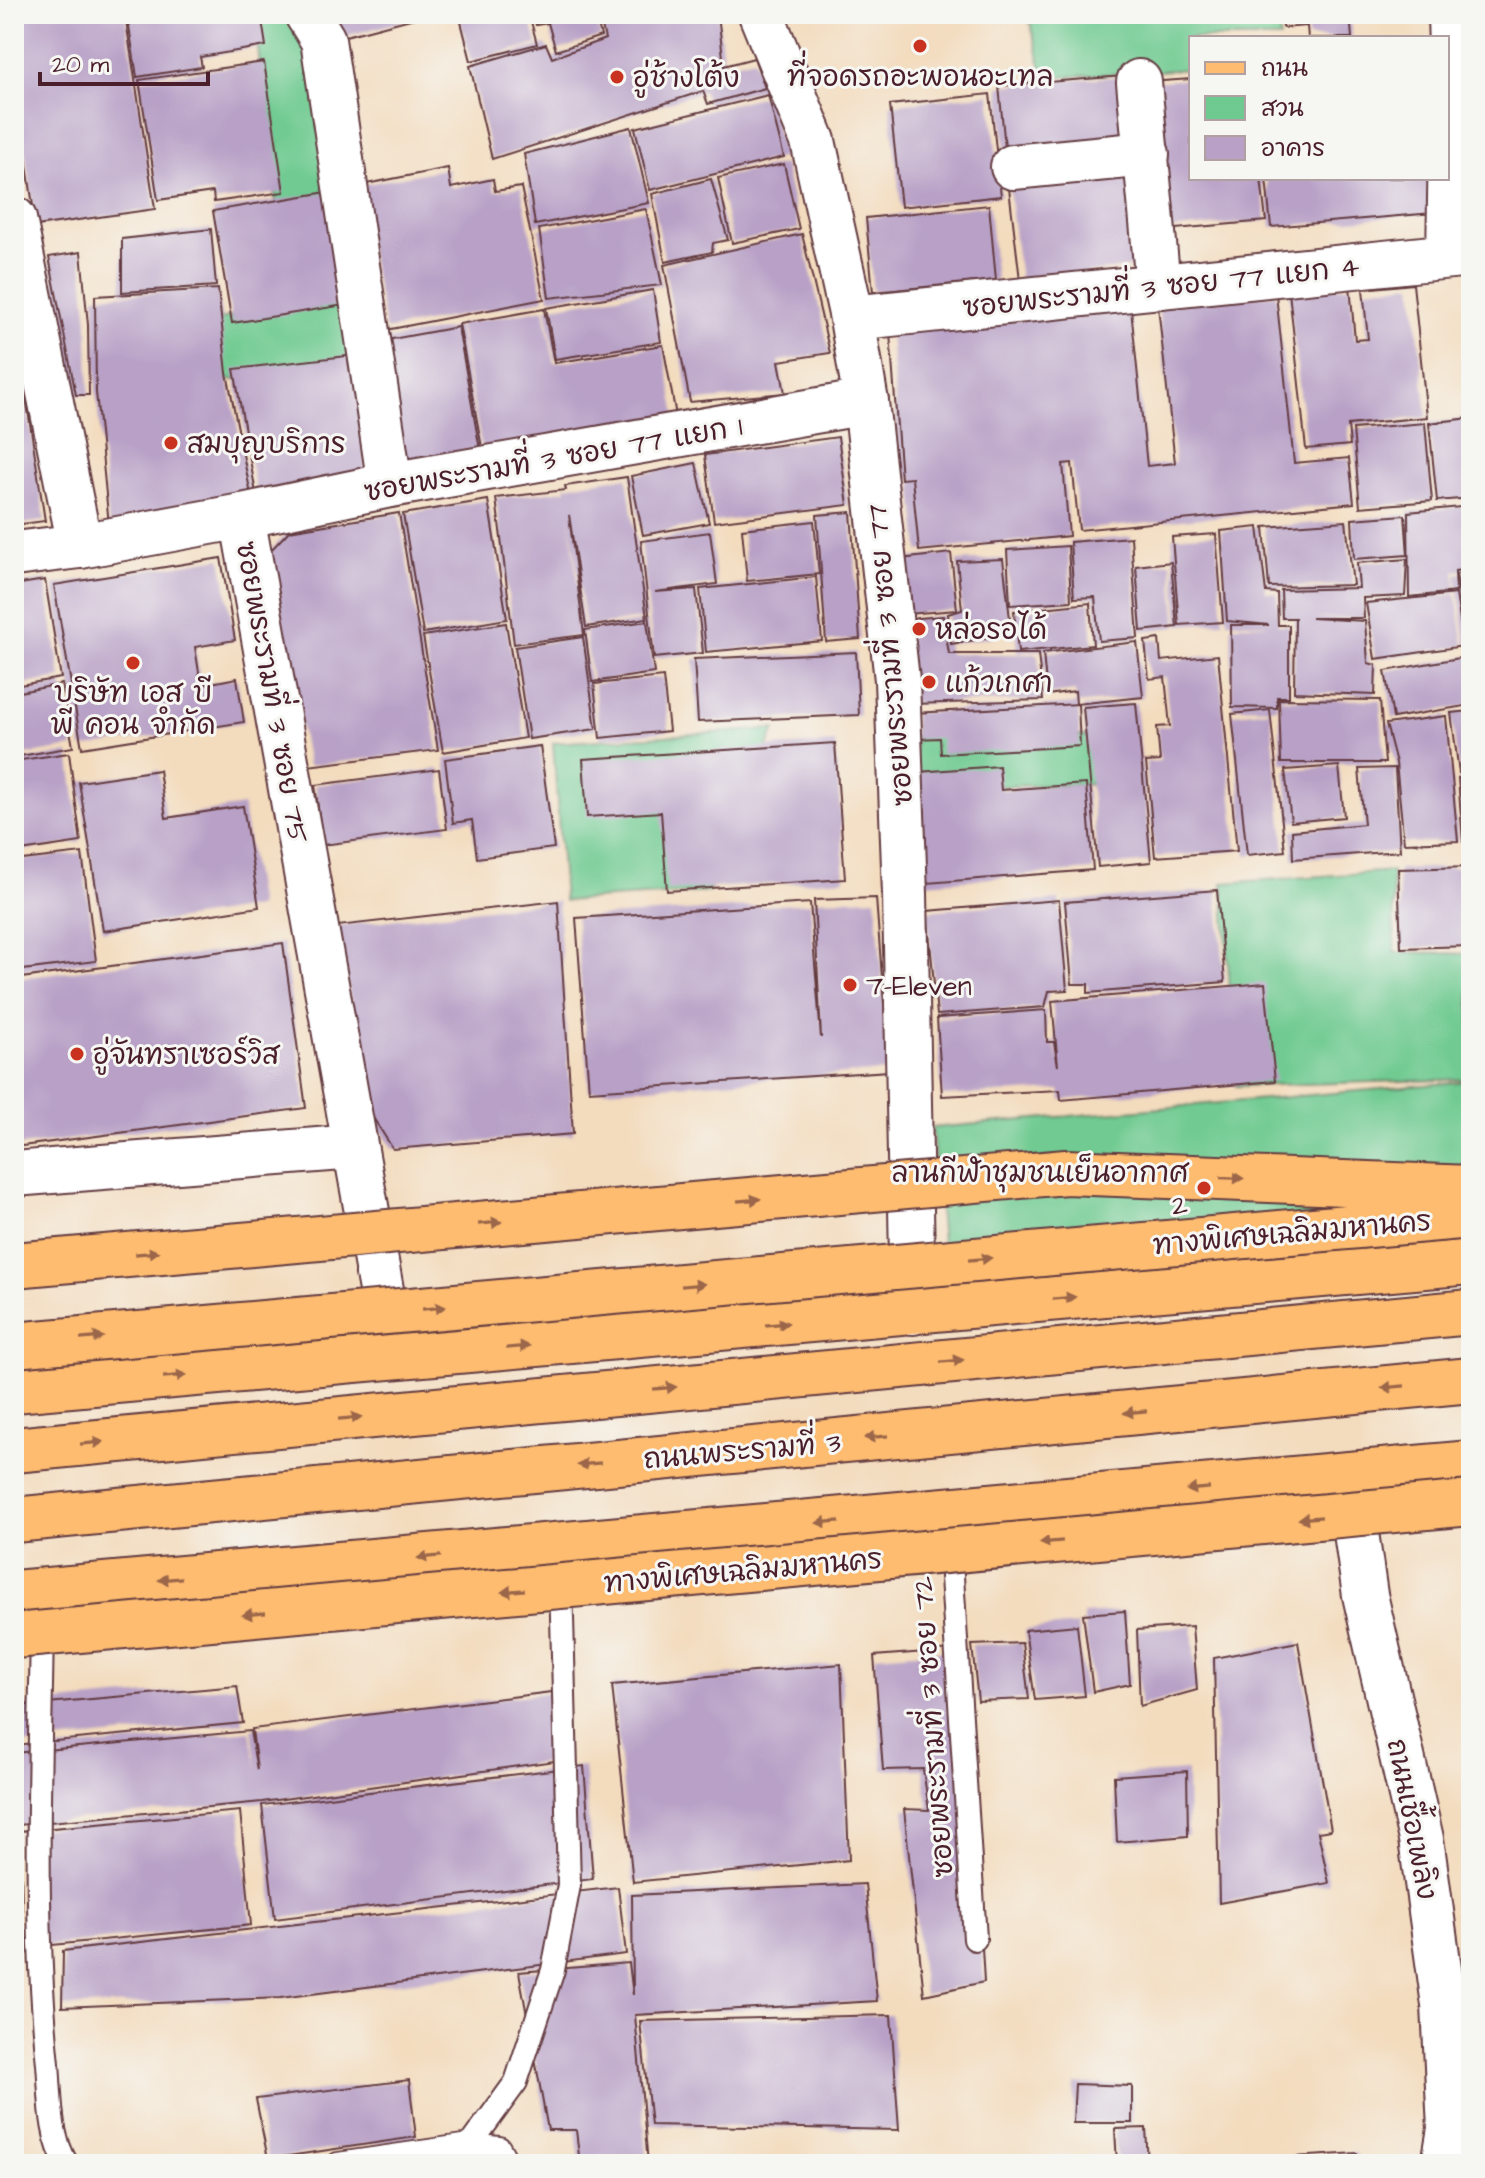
<svg xmlns="http://www.w3.org/2000/svg" width="1485" height="2178" viewBox="0 0 1485 2178" font-family="'Architects Daughter','Playpen Sans Thai',sans-serif">
<rect width="100%" height="100%" fill="#f6f6f2"/>
<filter id="ink" filterUnits="userSpaceOnUse"><feTurbulence type="fractalNoise" baseFrequency=".0125" numOctaves="2"/><feDisplacementMap in="SourceGraphic" scale="16" xChannelSelector="R" yChannelSelector="G"/><feConvolveMatrix kernelMatrix="1 2 1 2 8 2 1 2 1" color-interpolation-filters="sRGB"/></filter>
<filter id="wash" filterUnits="userSpaceOnUse"><feTurbulence type="fractalNoise" baseFrequency=".006" numOctaves="4" result="noise"/><feDisplacementMap in="SourceGraphic" scale="32" xChannelSelector="R" yChannelSelector="G"/><feGaussianBlur stdDeviation="1.8" result="paint"/><feColorMatrix in="noise" values="0 0 0 0 0 0 0 0 0 0 0 0 0 0 0 0 0 1.4 0 .05"/><feComposite in="paint" operator="in"/></filter>
<g filter="url(#wash)">
<rect width="100%" height="100%" fill="#f3dbbd"/>
<g fill="#6fca91" stroke="#5c745e" stroke-width="2">
<polygon points="254,14 293,14 307,40 339,199 276,204"/>
<polygon points="1028,14 1278,14 1280,38 1191,38 1191,69 1044,78"/>
<polygon points="346,295 362,358 220,382 209,321"/>
<polygon points="915,727 1100,737 1106,784 914,788"/>
<polygon points="775,729 709,892 564,901 553,743"/>
<polygon points="1392,871 1395,952 1469,954 1471,1079 1236,1086 1223,883"/>
<polygon points="1471,1081 1471,1248 947,1301 932,1128"/>
</g>
<g id="blocks">
<g fill="#b8a0c6">
<polygon points="14,14 125,14 155,209 36,226 14,78"/>
<polygon points="127,14 261,14 266,46 200,57 202,67 137,77"/>
<polygon points="323,14 426,14 426,15 334,39"/>
<polygon points="459,14 529,14 537,44 471,61"/>
<polygon points="533,14 595,14 601,36 556,51 548,23 536,25"/>
<polygon points="599,14 718,14 724,66 754,58 765,88 708,104 703,91 492,159 470,66 546,44 552,58 605,39"/>
<polygon points="1282,14 1350,14 1352,38 1308,38 1307,26 1283,28"/>
<polygon points="264,62 284,192 214,202 213,192 158,200 139,80"/>
<polygon points="1123,76 1130,147 1006,158 999,86"/>
<polygon points="1191,79 1191,178 1261,178 1266,221 1164,230 1149,82"/>
<polygon points="990,94 1001,196 901,207 890,105"/>
<polygon points="768,95 784,157 650,190 635,128"/>
<polygon points="631,127 649,203 535,225 524,154"/>
<polygon points="784,164 799,229 732,243 718,178"/>
<polygon points="1131,166 1143,266 1020,280 1008,180"/>
<polygon points="448,168 451,188 493,179 495,191 521,187 544,299 386,330 356,186"/>
<polygon points="1266,178 1429,178 1433,213 1271,227"/>
<polygon points="711,179 728,240 713,243 712,252 665,262 652,194"/>
<polygon points="333,191 351,304 232,323 213,211"/>
<polygon points="989,205 996,280 873,292 866,218"/>
<polygon points="646,209 662,285 549,298 539,229"/>
<polygon points="211,229 216,286 122,292 122,239"/>
<polygon points="802,234 830,353 779,361 785,393 690,402 664,265"/>
<polygon points="81,252 88,325 89,395 76,395 49,257"/>
<polygon points="1413,284 1427,417 1348,425 1350,445 1306,449 1289,292 1350,286 1355,340 1368,339 1363,289"/>
<polygon points="218,289 227,373 251,495 109,525 96,392 95,296"/>
<polygon points="653,290 661,342 555,359 546,308"/>
<polygon points="1276,294 1294,463 1349,458 1354,503 1079,530 1072,463 1063,464 1069,536 919,551 912,478 901,479 890,333 1131,309 1147,466 1175,463 1158,306"/>
<polygon points="544,309 554,363 663,345 676,416 482,448 459,324"/>
<polygon points="16,324 25,386 14,388 14,325"/>
<polygon points="458,327 480,450 403,464 381,341"/>
<polygon points="355,355 366,472 257,499 234,369"/>
<polygon points="26,397 45,521 14,525 14,399"/>
<polygon points="1471,418 1471,498 1437,501 1429,423"/>
<polygon points="1425,423 1432,501 1360,507 1353,429"/>
<polygon points="838,437 848,505 714,522 705,455"/>
<polygon points="696,463 709,523 643,535 631,476"/>
<polygon points="627,477 647,618 586,627 569,515 584,635 514,644 496,498 566,490 565,486"/>
<polygon points="488,500 507,619 423,633 403,514"/>
<polygon points="1471,506 1471,569 1455,571 1456,592 1409,597 1408,512"/>
<polygon points="851,512 860,639 826,642 817,515"/>
<polygon points="399,513 438,750 308,766 270,551 289,531"/>
<polygon points="1405,515 1408,555 1354,559 1352,519"/>
<polygon points="814,521 819,574 747,581 742,529"/>
<polygon points="1346,521 1353,585 1269,587 1264,527"/>
<polygon points="1258,527 1266,592 1277,593 1278,625 1289,625 1289,697 1277,697 1277,708 1232,707 1231,625 1269,625 1227,621 1221,531"/>
<polygon points="710,532 717,584 655,592 696,589 703,653 654,658 641,541"/>
<polygon points="1216,534 1223,622 1179,625 1172,537"/>
<polygon points="1131,537 1138,638 1099,641 1095,597 1074,598 1070,542"/>
<polygon points="1068,546 1071,601 1010,605 1007,550"/>
<polygon points="951,553 957,610 906,614 901,559"/>
<polygon points="221,558 235,640 195,647 201,685 237,678 244,722 82,748 54,585"/>
<polygon points="1003,559 1010,619 998,636 951,644 948,614 962,610 957,561"/>
<polygon points="1407,559 1405,596 1363,598 1364,618 1311,618 1365,621 1368,663 1376,665 1375,695 1294,692 1295,618 1282,618 1281,590 1359,588 1357,563"/>
<polygon points="1171,562 1177,627 1141,631 1136,566"/>
<polygon points="1471,572 1471,643 1466,644 1456,574"/>
<polygon points="816,577 822,641 706,652 700,589"/>
<polygon points="45,580 61,678 14,686 14,585"/>
<polygon points="1456,594 1464,646 1375,659 1366,603"/>
<polygon points="1090,603 1093,645 1018,652 1014,611"/>
<polygon points="943,616 949,654 1038,654 1043,700 913,704 907,619"/>
<polygon points="647,621 654,673 592,682 585,630"/>
<polygon points="506,623 525,738 443,752 423,636"/>
<polygon points="583,637 596,729 529,739 515,647"/>
<polygon points="1159,639 1161,661 1218,655 1237,851 1155,857 1146,762 1160,761 1157,727 1170,726 1165,677 1149,679 1145,641"/>
<polygon points="1137,642 1143,697 1076,704 1075,691 1047,695 1043,653"/>
<polygon points="856,652 859,715 698,722 694,659"/>
<polygon points="1471,656 1471,705 1393,718 1385,671"/>
<polygon points="663,677 669,731 600,738 594,684"/>
<polygon points="62,684 73,747 14,757 14,693"/>
<polygon points="1279,699 1380,700 1385,763 1281,763"/>
<polygon points="1136,703 1151,862 1098,867 1083,707"/>
<polygon points="1078,704 1080,746 941,754 940,738 915,739 914,713"/>
<polygon points="1270,710 1285,851 1247,855 1232,714"/>
<polygon points="1471,711 1471,771 1459,773 1451,713"/>
<polygon points="1446,716 1458,841 1404,843 1396,763 1386,724"/>
<polygon points="835,743 845,879 667,891 661,812 587,817 583,759"/>
<polygon points="540,746 554,848 477,858 472,820 453,823 445,759"/>
<polygon points="69,753 81,842 14,852 14,761"/>
<polygon points="999,766 1001,790 1086,784 1093,870 927,883 918,772"/>
<polygon points="1339,766 1344,817 1291,822 1285,770"/>
<polygon points="1395,768 1400,851 1293,859 1292,831 1364,824 1359,769"/>
<polygon points="439,769 447,829 323,845 315,785"/>
<polygon points="159,770 166,818 243,806 259,907 103,931 79,782"/>
<polygon points="1471,777 1471,841 1463,842 1458,778"/>
<polygon points="82,853 96,961 14,971 14,861"/>
<polygon points="1471,867 1471,946 1401,948 1398,869"/>
<polygon points="1217,890 1225,982 1088,993 1088,984 1072,984 1065,902"/>
<polygon points="876,898 889,1071 589,1091 576,918 810,903 821,1038 814,900"/>
<polygon points="1059,900 1067,990 1049,991 1045,1007 937,1015 927,911"/>
<polygon points="558,901 573,1134 393,1149 372,1116 337,926"/>
<polygon points="283,943 306,1108 14,1147 14,979"/>
<polygon points="1265,983 1275,1081 1061,1100 1060,1090 942,1096 937,1018 1046,1010 1047,1042 1054,1042 1058,1066 1052,1001"/>
<polygon points="1125,1611 1130,1684 1093,1692 1083,1614"/>
<polygon points="1077,1625 1085,1696 1035,1700 1025,1630"/>
<polygon points="1192,1626 1197,1690 1140,1706 1137,1630"/>
<polygon points="1298,1642 1331,1830 1318,1832 1329,1883 1219,1903 1214,1658"/>
<polygon points="1022,1643 1029,1699 978,1701 972,1645"/>
<polygon points="965,1649 984,1982 924,1995 904,1809 929,1810 923,1769 883,1770 874,1656"/>
<polygon points="841,1664 849,1860 633,1882 612,1685"/>
<polygon points="237,1686 243,1723 14,1745 14,1706"/>
<polygon points="560,1691 562,1760 262,1802 18,1825 14,1753 250,1731 257,1770 252,1729"/>
<polygon points="584,1766 593,1879 275,1919 262,1805"/>
<polygon points="1187,1771 1188,1836 1117,1842 1114,1776"/>
<polygon points="240,1811 251,1925 23,1948 20,1831"/>
<polygon points="865,1884 877,2001 635,2015 648,2164 580,2164 576,2130 548,2130 519,1972 629,1963 633,1995 632,1895"/>
<polygon points="618,1887 626,1954 280,1998 62,2007 63,1951"/>
<polygon points="891,2015 899,2130 651,2125 640,2021"/>
<polygon points="409,2080 416,2137 268,2159 256,2099"/>
<polygon points="1075,2084 1132,2086 1132,2123 1073,2123"/>
<polygon points="1146,2128 1148,2164 1117,2164 1115,2129"/>
<polygon points="1357,2153 1357,2164 1214,2164 1214,2162"/>
</g>
</g>
</g>
<g filter="url(#ink)">
<use href="#blocks" fill-opacity="0" stroke="#633b41" stroke-width="2"/>
<g fill="none" stroke-linecap="round" stroke-linejoin="round">
<g stroke="#633b41" stroke-width="26">
<g id="service">
<polyline points="950,1545 975,1939"/>
<path d="M42,1627C40,1773 33,1919 48,2064C51,2098 49,2135 67,2164"/>
<polyline points="470,2145 499,2148 508,2164"/>
<polyline points="338,2164 470,2145 516,2082 553,1970 569,1885 561,1579"/>
</g>
</g>
<g stroke="#633b41" stroke-width="48">
<g id="minor">
<polyline points="307,14 323,40 390,485"/>
<polyline points="1139,82 1158,286"/>
<polyline points="1013,167 1147,154"/>
<polyline points="14,219 80,546 242,516 392,1351"/>
<polyline points="1449,256 1452,85 1450,14"/>
<polyline points="852,318 1471,254"/>
<polyline points="242,516 390,485 866,402"/>
<polyline points="14,554 80,546"/>
<polyline points="14,1174 355,1147"/>
</g>
</g>
<g stroke="#633b41" stroke-width="48">
<g id="tertiary">
<polyline points="761,14 813,141 852,318 866,402 897,680 905,894 913,1312"/>
<polyline points="1348,1477 1365,1595 1421,1839 1444,2005 1450,2129 1444,2164"/>
</g>
</g>
<g stroke="#633b41" stroke-width="48">
<g id="primary">
<polyline points="14,1390 1471,1262"/>
<polyline points="14,1450 1471,1312"/>
<polyline points="14,1520 1471,1380"/>
<polyline points="14,1593 1471,1463"/>
</g>
</g>
<use href="#service" stroke="#fff" stroke-width="22"/>
<use href="#minor" stroke="#fff" stroke-width="44"/>
<use href="#tertiary" stroke="#fff" stroke-width="44"/>
<use href="#primary" stroke="#fdbc70" stroke-width="44"/>
<g stroke="#633b41" stroke-width="48" stroke-linecap="butt">
<g id="motorway-bridge">
<polyline points="14,1265 1066,1172 1471,1188"/>
<polyline points="14,1345 1471,1216"/>
<polyline points="14,1636 1471,1503"/>
</g>
</g>
<use href="#motorway-bridge" stroke="#fdbc70" stroke-width="44"/>
</g>
<defs><path id="oneway-solid" d="M-6-.8H1V-3.2L6.5 0L1 3.2V.8H-6Z" transform="scale(2)"/></defs>
<g fill="#9b664a">
<use href="#oneway-solid" transform="translate(1232 1178) rotate(2)"/>
<use href="#oneway-solid" transform="translate(749 1200) rotate(-5)"/>
<use href="#oneway-solid" transform="translate(490 1223) rotate(-5)"/>
<use href="#oneway-solid" transform="translate(147 1253) rotate(-5)"/>
<use href="#oneway-solid" transform="translate(980 1259) rotate(-5)"/>
<use href="#oneway-solid" transform="translate(693 1285) rotate(-5)"/>
<use href="#oneway-solid" transform="translate(1064 1298) rotate(-5)"/>
<use href="#oneway-solid" transform="translate(434 1308) rotate(-5)"/>
<use href="#oneway-solid" transform="translate(777 1324) rotate(-5)"/>
<use href="#oneway-solid" transform="translate(92 1338) rotate(-5)"/>
<use href="#oneway-solid" transform="translate(518 1347) rotate(-5)"/>
<use href="#oneway-solid" transform="translate(952 1361) rotate(-5)"/>
<use href="#oneway-solid" transform="translate(175 1376) rotate(-5)"/>
<use href="#oneway-solid" transform="translate(1393 1387) rotate(175)"/>
<use href="#oneway-solid" transform="translate(665 1388) rotate(-5)"/>
<use href="#oneway-solid" transform="translate(1135 1412) rotate(175)"/>
<use href="#oneway-solid" transform="translate(350 1418) rotate(-5)"/>
<use href="#oneway-solid" transform="translate(876 1437) rotate(175)"/>
<use href="#oneway-solid" transform="translate(92 1443) rotate(-5)"/>
<use href="#oneway-solid" transform="translate(589 1464) rotate(175)"/>
<use href="#oneway-solid" transform="translate(1198 1489) rotate(175)"/>
<use href="#oneway-solid" transform="translate(1310 1518) rotate(175)"/>
<use href="#oneway-solid" transform="translate(828 1522) rotate(175)"/>
<use href="#oneway-solid" transform="translate(1051 1542) rotate(175)"/>
<use href="#oneway-solid" transform="translate(429 1557) rotate(175)"/>
<use href="#oneway-solid" transform="translate(170 1579) rotate(175)"/>
<use href="#oneway-solid" transform="translate(513 1591) rotate(175)"/>
<use href="#oneway-solid" transform="translate(254 1614) rotate(175)"/>
</g>
</g>
<g fill="#c8321e" stroke="#f6f6f2" stroke-width="3">
<circle cx="920" cy="46" r="8"/>
<circle cx="617" cy="77" r="8"/>
<circle cx="171" cy="443" r="8"/>
<circle cx="919" cy="629" r="8"/>
<circle cx="133" cy="663" r="8"/>
<circle cx="929" cy="682" r="8"/>
<circle cx="850" cy="985" r="8"/>
<circle cx="77" cy="1054" r="8"/>
<circle cx="1204" cy="1188" r="8"/>
</g>
<g text-anchor="middle" stroke-width="6" stroke-linejoin="round" paint-order="stroke">
<g font-size="28" fill="#4a1f2b" stroke="#f6f6f2" text-anchor="start">
<text x="920" y="86" text-anchor="middle">ที่จอดรถอะพอนอะเทล</text>
<text x="633" y="87">อู่ช้างโต้ง</text>
<text x="187" y="453">สมบุญบริการ</text>
<text x="935" y="639">หล่อรอได้</text>
<text x="945" y="692">แก้วเกศา</text>
<text x="133" y="702" text-anchor="middle">บริษัท เอส บี<tspan x="133" dy="32">พี คอน จำกัด</tspan></text>
<text x="866" y="995">7-Eleven</text>
<text x="93" y="1064">อู่จันทราเซอร์วิส</text>
<text x="1188" y="1182" text-anchor="end">ลานกีฬาชุมชนเย็นอากาศ<tspan x="1188" dy="32">2</tspan></text>
</g>
<g font-size="28" fill="#4a1f2b" stroke="#f6f6f2">
<text transform="translate(1161 286) rotate(-6)" y="10">ซอยพระรามที่ 3 ซอย 77 แยก 4</text>
<text transform="translate(553 458) rotate(-10)" y="10">ซอยพระรามที่ 3 ซอย 77 แยก 1</text>
<text transform="translate(889 655) rotate(-95)" y="10">ซอยพระรามที่ 3 ซอย 77</text>
<text transform="translate(273 692) rotate(80)" y="10">ซอยพระรามที่ 3 ซอย 75</text>
<text transform="translate(1292 1232) rotate(-5)" y="10">ทางพิเศษเฉลิมมหานคร</text>
<text transform="translate(742 1450) rotate(-5)" y="10">ถนนพระรามที่ 3</text>
<text transform="translate(743 1570) rotate(-5)" y="10">ทางพิเศษเฉลิมมหานคร</text>
<text transform="translate(932 1727) rotate(-94)" y="10">ซอยพระรามที่ 3 ซอย 72</text>
<text transform="translate(1413 1819) rotate(79)" y="10">ถนนเชื้อเพลิง</text>
</g>
</g>
<rect width="1485" height="2178" fill="none" stroke="#f6f6f2" stroke-width="48"/>
<rect x="1189" y="36" width="260" height="144" fill="#f6f6f2" stroke="#b1a0a2" stroke-width="2"/>
<rect x="1205" y="62" width="40" height="12" fill="#fdbc70" stroke="#b1a0a2" stroke-width="2"/>
<text x="1261" y="76" font-size="24" fill="#4a1f2b">ถนน</text>
<rect x="1205" y="96" width="40" height="24" fill="#6fca91" stroke="#b1a0a2" stroke-width="2"/>
<text x="1261" y="116" font-size="24" fill="#4a1f2b">สวน</text>
<rect x="1205" y="136" width="40" height="24" fill="#b8a0c6" stroke="#b1a0a2" stroke-width="2"/>
<text x="1261" y="156" font-size="24" fill="#4a1f2b">อาคาร</text>
<path d="M40 72v12h168v-12" fill="none" stroke="#4a1f2b" stroke-width="4"/>
<text x="52" y="72" font-size="24" fill="#4a1f2b" stroke="#f6f6f2" stroke-width="6" paint-order="stroke">20 m</text>
</svg>
